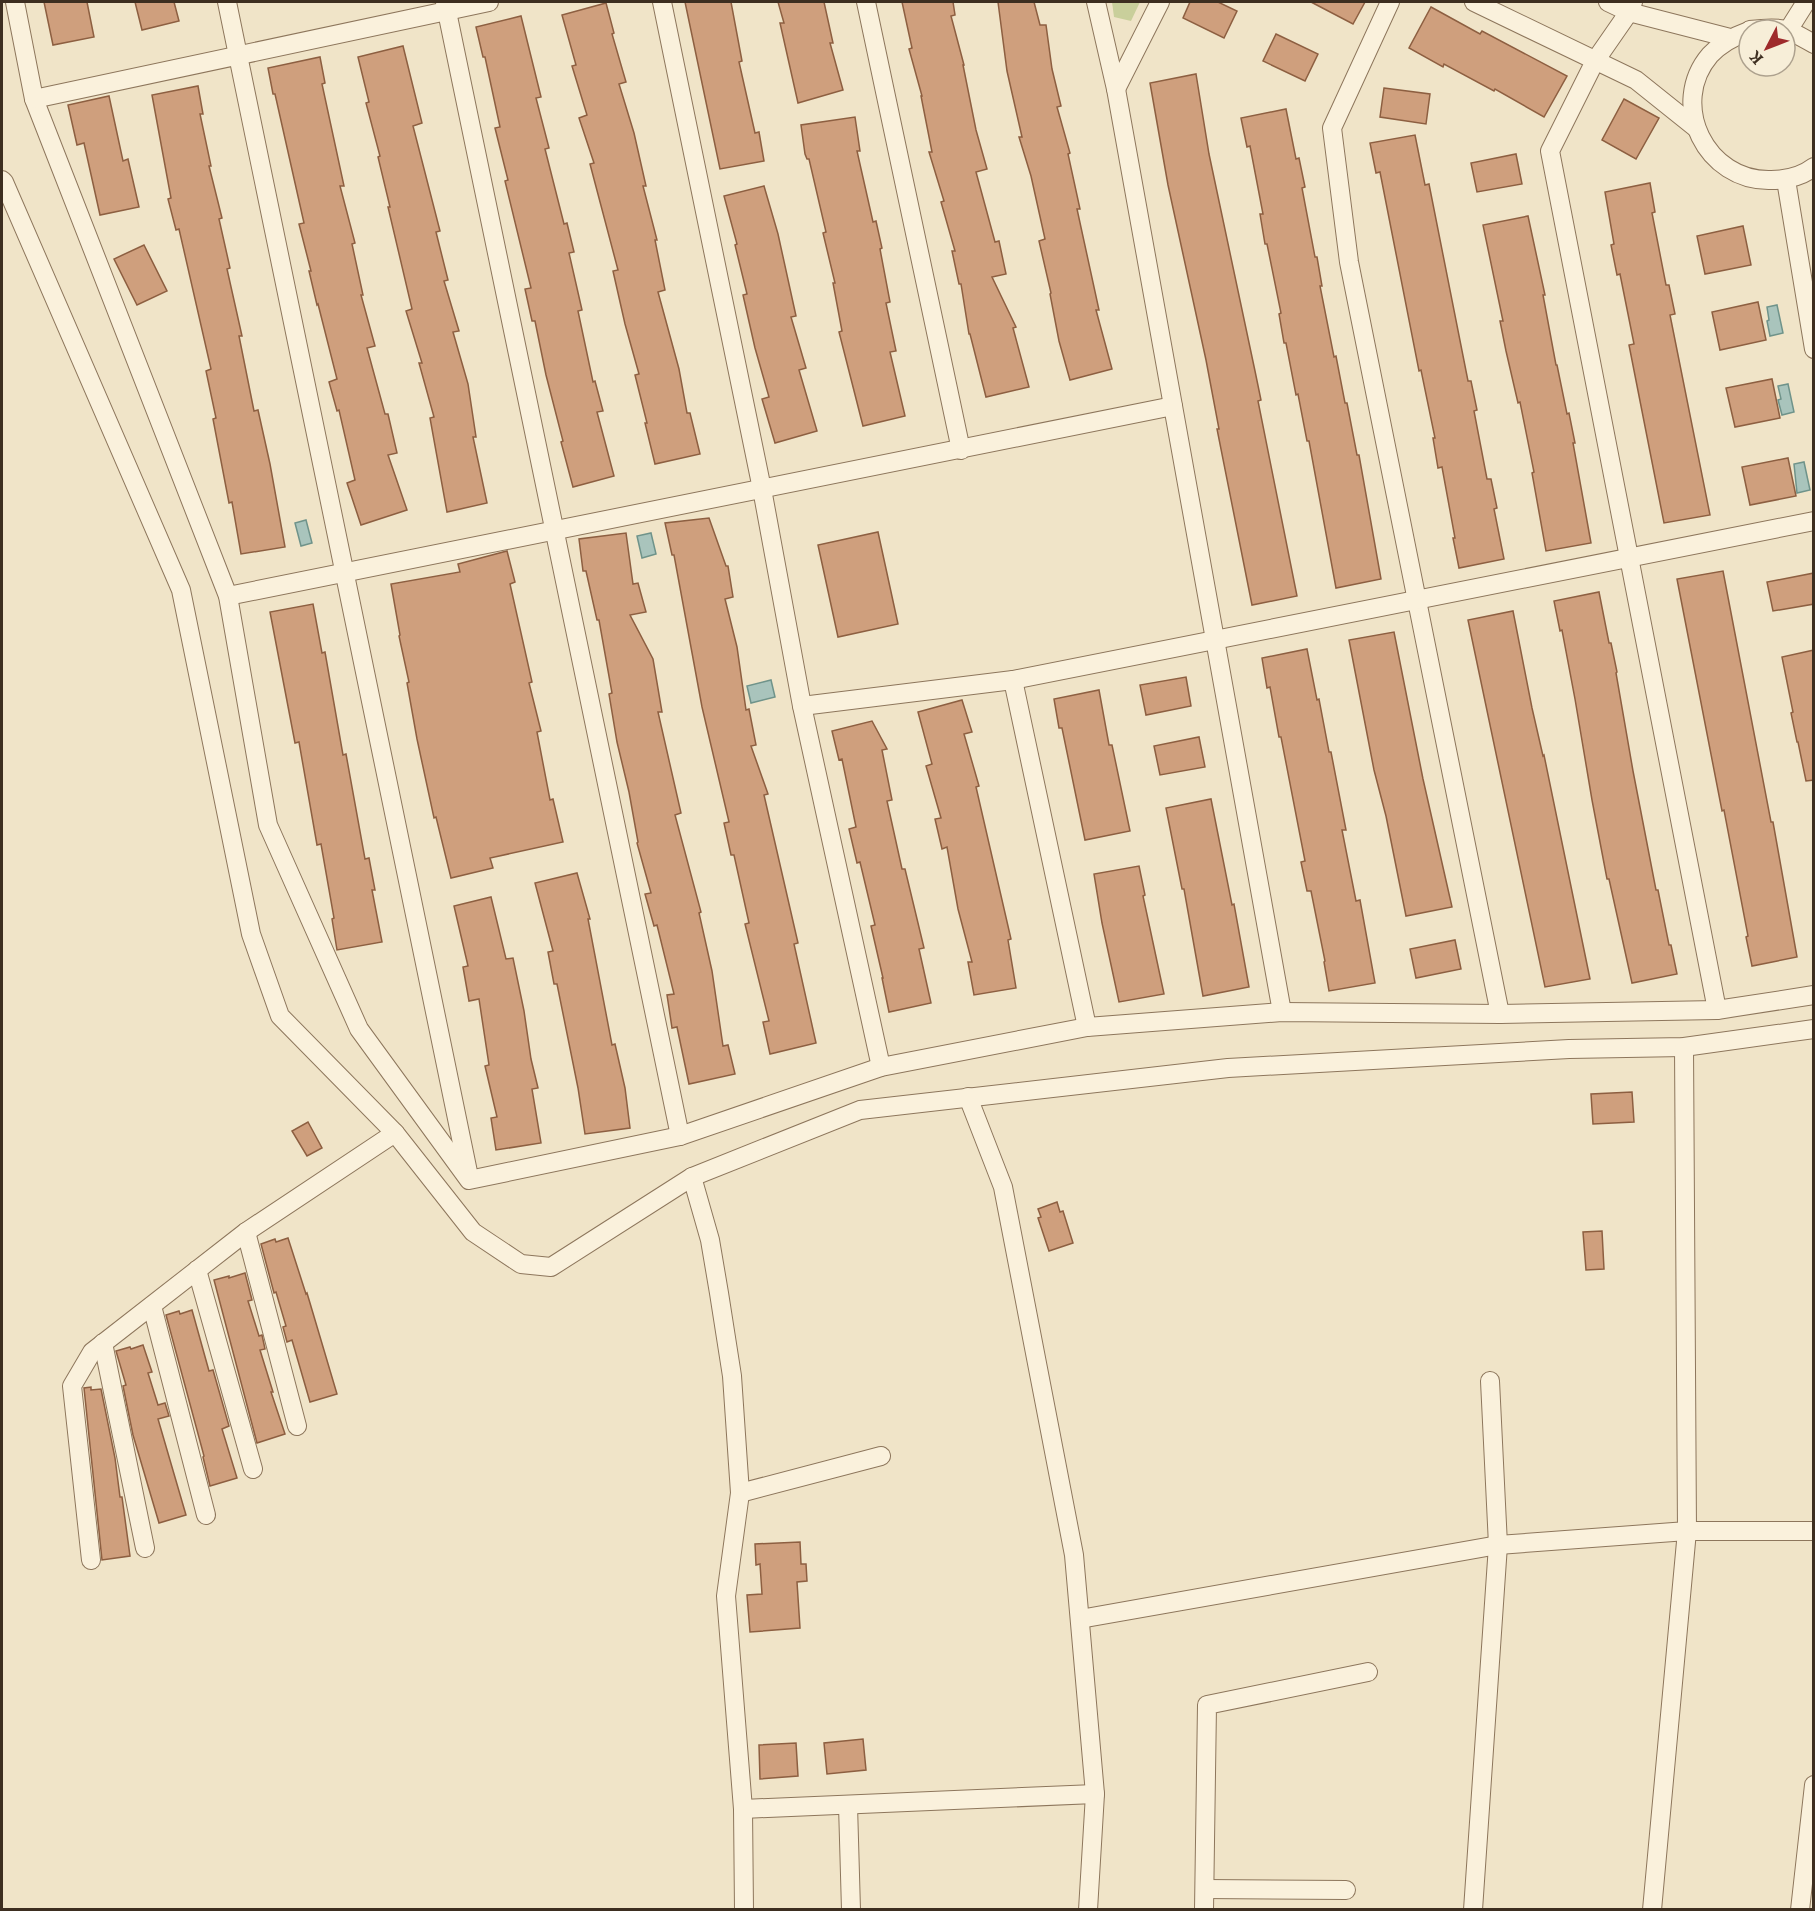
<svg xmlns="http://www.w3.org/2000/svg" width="1815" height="1911" viewBox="0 0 1815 1911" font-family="Lora,serif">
<rect width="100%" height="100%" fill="#f0e4c8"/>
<polygon fill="#c9cf9b" points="1112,2 1140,2 1131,21 1114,17"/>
<g fill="#a9c4bc" stroke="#6f938a" stroke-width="1.5">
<polygon points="1777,305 1783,333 1770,336 1767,321 1769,320 1767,307"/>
<polygon points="1788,384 1794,412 1782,415 1778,400 1781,399 1778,386"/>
<polygon points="1804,462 1810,490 1797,493 1794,464"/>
<polygon points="306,520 312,543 301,546 295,523"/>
<polygon points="651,533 656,554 642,558 637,536"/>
<polygon points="771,680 775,697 751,703 747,686"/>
</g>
<g fill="#cf9f7d" stroke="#8d5f41" stroke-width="1.5">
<polygon points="44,2 87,2 94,37 53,45"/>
<polygon points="135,2 174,2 179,21 142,30"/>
<polygon points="685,2 731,2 742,61 739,62 755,133 759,132 764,161 720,169"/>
<polygon points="778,2 824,2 833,43 830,43 843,90 798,103 780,23 784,23"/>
<polygon points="902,2 953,2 955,15 951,16 964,65 963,65 976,130 987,169 976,172 995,242 999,241 1006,274 992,277 1016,327 1013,328 1029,387 986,397 970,334 969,334 961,284 959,284 952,251 955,251 941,202 944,201 929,152 932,152 921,96 922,96 909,49 912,48"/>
<polygon points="998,2 1034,2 1040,25 1046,25 1052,69 1061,106 1057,107 1070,153 1068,154 1080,209 1077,209 1099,310 1096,310 1112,369 1070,380 1059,341 1050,294 1051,293 1039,241 1045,239 1031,176 1019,137 1022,137 1007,71"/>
<polygon points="1190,2 1218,2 1237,11 1224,38 1183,18"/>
<polygon points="1311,2 1365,2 1353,24"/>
<polygon points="606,3 614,33 612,34 626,82 619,84 634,133 646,186 643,186 657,240 655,240 665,290 658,292 679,369 687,413 690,413 700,454 655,464 645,423 647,423 635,375 639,374 625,324 613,271 618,270 590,164 594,163 579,118 587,115 572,66 576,65 562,15"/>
<polygon points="1431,7 1480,34 1482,31 1567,76 1544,117 1495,89 1494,91 1444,64 1443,67 1409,48"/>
<polygon points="521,16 541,97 536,98 549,148 545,149 564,224 567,223 574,252 569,253 582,310 578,311 593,382 595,381 603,411 597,412 614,476 573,487 561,442 563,441 546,375 535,321 532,321 525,289 531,288 505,181 508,180 495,128 500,127 485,57 483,57 476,27"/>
<polygon points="1276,34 1318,54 1305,81 1263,61"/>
<polygon points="403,46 422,123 413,126 440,231 436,232 448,280 444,281 459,331 453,332 468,384 476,437 473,437 487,503 447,512 430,418 434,417 419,363 422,363 406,311 412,309 388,207 390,207 378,157 380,156 366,103 369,102 358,57"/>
<polygon points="320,57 325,83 322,84 344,186 340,186 355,243 352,244 363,295 361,295 375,346 367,348 385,414 388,414 397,453 388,455 407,510 361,525 347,483 355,480 339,410 337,411 329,382 337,379 318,304 317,305 309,271 311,271 299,224 304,223 275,94 273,94 268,68"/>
<polygon points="1196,74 1209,154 1255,371 1261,400 1258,401 1297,596 1252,605 1217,429 1219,429 1206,360 1168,185 1150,83"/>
<polygon points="198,86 203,114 200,114 211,166 209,166 222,218 219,219 230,268 227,269 242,336 239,336 254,411 258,410 270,464 285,547 241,554 232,502 229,503 213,419 216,418 206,371 211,369 179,229 176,230 168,199 171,198 152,95"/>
<polygon points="1384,88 1430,94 1426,124 1380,117"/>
<polygon points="109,96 123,161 128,159 139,207 100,215 84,143 77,145 68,105"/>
<polygon points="1624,99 1659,118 1636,159 1602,140"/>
<polygon points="1286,109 1296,159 1299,158 1305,187 1302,188 1315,257 1317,257 1322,286 1320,286 1334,357 1336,356 1345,403 1347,403 1357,455 1359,455 1381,579 1336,588 1309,441 1307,441 1298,394 1296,395 1286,343 1284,343 1279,314 1281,313 1267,244 1265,244 1260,214 1263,214 1250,146 1247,147 1241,118"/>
<polygon points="855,117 860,151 857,151 873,222 876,221 882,248 880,249 890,302 886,303 896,351 890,352 905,416 863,426 839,332 842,331 833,283 835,283 823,233 826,232 809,159 807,159 805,154 801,125"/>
<polygon points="1415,135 1425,185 1429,184 1468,381 1471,381 1477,410 1474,411 1487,479 1491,479 1497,508 1494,509 1504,559 1459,568 1453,538 1455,538 1442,467 1438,468 1433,438 1435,438 1421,370 1419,371 1380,172 1376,173 1370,143"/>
<polygon points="1516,154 1522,184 1477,192 1471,163"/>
<polygon points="1650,183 1655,212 1652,213 1666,285 1669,285 1675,314 1670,315 1710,515 1664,523 1629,345 1634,344 1620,274 1617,275 1611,245 1614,244 1605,192"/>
<polygon points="764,186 778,234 796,316 791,317 806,368 799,370 817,431 775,443 762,399 769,397 755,348 743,295 747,294 735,245 737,244 724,196"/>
<polygon points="1528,216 1545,295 1543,295 1556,365 1557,365 1567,414 1569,413 1575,443 1573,443 1591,543 1546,551 1532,473 1534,472 1520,402 1518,403 1506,351 1500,321 1503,321 1483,225"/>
<polygon points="1743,226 1751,265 1705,274 1697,236"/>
<polygon points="144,245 167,291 137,305 114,259"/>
<polygon points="1758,302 1766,340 1720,350 1712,312"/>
<polygon points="1772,379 1780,418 1735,427 1726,388"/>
<polygon points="1788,458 1796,496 1750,505 1742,467"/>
<polygon points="709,518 726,566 728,566 733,597 725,599 737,647 746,710 749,709 756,745 751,746 768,794 764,795 798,943 794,944 816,1043 770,1054 763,1022 769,1021 745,924 749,923 734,855 731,855 724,823 729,822 702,707 674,555 672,555 665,523"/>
<polygon points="878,532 898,624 838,637 818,545"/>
<polygon points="626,533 633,584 638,583 646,612 630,615 653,659 662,712 658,712 681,813 675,815 701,912 699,913 712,971 723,1046 728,1045 735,1074 689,1084 677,1027 672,1028 667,995 674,994 657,925 654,926 645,894 651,893 637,843 638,842 629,792 617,742 609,694 612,693 599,620 597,620 586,571 583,571 579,539"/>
<polygon points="507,551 515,582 510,584 532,682 529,683 541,731 537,732 550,800 553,799 563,842 490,858 493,868 451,878 436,817 434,818 417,739 407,683 409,682 399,636 400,635 391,584 460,572 458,564"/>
<polygon points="1723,571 1771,822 1773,822 1797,957 1752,966 1746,937 1748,936 1724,810 1722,811 1677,579"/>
<polygon points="1814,573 1814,604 1773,611 1767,582"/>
<polygon points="1599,592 1609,643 1611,643 1617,672 1616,673 1633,771 1656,890 1658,890 1669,945 1671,945 1677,974 1632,983 1609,879 1607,879 1592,800 1575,699 1562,630 1560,631 1554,601"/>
<polygon points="313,604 322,653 325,652 343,755 346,754 365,859 369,858 375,890 372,890 382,942 337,950 332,919 334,918 321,844 317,845 299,742 295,743 270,612"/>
<polygon points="1513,611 1532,708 1543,756 1544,755 1590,979 1545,987 1468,620"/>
<polygon points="1394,632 1423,779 1452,907 1406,916 1386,816 1374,770 1349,640"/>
<polygon points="1307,649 1317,700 1319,699 1329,752 1331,752 1346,830 1342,830 1356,901 1360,900 1375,983 1329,991 1324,962 1325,961 1311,891 1307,891 1301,862 1305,861 1281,737 1279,737 1270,687 1267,688 1262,658"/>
<polygon points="1814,650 1814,780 1806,781 1798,742 1797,742 1791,713 1793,712 1782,657"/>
<polygon points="1186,677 1191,706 1146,715 1140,685"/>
<polygon points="1099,690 1109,745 1112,745 1130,831 1085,840 1062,728 1059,728 1054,699"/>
<polygon points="962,700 972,732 964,734 979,786 976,787 1011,939 1008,940 1016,988 974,995 968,962 972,962 958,909 947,847 942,849 935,819 941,818 926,766 932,764 918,712"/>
<polygon points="872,721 887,749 882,750 892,800 887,801 902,869 905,869 924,948 919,949 931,1003 889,1012 882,978 883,978 871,926 875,925 860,862 857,863 849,829 856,827 842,759 839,760 832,731"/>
<polygon points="1199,737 1205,767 1160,775 1154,746"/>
<polygon points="1211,799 1232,905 1234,904 1249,987 1203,996 1184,889 1182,889 1166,808"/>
<polygon points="1139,866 1145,895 1143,896 1164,994 1119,1002 1102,923 1094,874"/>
<polygon points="577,873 590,919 588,919 612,1045 615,1044 625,1088 630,1128 585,1134 578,1088 557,984 554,984 548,952 553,951 535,883"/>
<polygon points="491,897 506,959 513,958 524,1011 531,1059 538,1088 532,1089 541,1143 496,1150 491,1118 497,1117 485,1066 489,1065 479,999 469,1001 463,967 468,966 454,906"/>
<polygon points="1455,940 1461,969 1416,978 1410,949"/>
<polygon points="1632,1092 1634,1122 1593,1124 1591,1094"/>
<polygon points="308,1122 322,1148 307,1156 292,1131"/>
<polygon points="1057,1202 1060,1212 1063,1211 1073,1243 1049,1251 1038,1218 1041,1217 1038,1209"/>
<polygon points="1602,1231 1604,1269 1586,1270 1583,1232"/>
<polygon points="288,1238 306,1294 307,1293 337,1394 310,1402 292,1340 287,1342 283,1327 286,1326 276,1292 274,1293 261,1244 275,1239 276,1242"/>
<polygon points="245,1273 252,1300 248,1301 259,1336 262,1335 265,1349 260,1350 273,1392 271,1392 285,1434 257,1443 214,1280 229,1276 229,1278"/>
<polygon points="192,1310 209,1371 213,1370 229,1426 222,1429 237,1478 210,1486 203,1457 204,1456 166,1315 179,1311 180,1314"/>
<polygon points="143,1345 152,1372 148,1373 158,1405 165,1403 169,1416 158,1419 186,1515 159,1523 133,1435 123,1386 126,1385 116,1351 130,1347 131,1349"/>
<polygon points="91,1387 91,1390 101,1389 115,1458 120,1497 122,1497 130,1556 102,1560 84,1388"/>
<polygon points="800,1542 801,1564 806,1564 807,1581 797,1582 800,1628 750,1632 747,1595 762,1594 760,1564 756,1565 755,1544"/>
<polygon points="863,1739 866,1770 827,1774 824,1743"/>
<polygon points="796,1743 798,1776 760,1779 759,1745"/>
</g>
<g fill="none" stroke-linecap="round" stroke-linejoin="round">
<g stroke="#8d765c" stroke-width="20">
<g id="minor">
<polyline points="15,2 34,99 228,596 268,825 359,1029 469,1180 680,1136 881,1067 1087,1027 1282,1012 1500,1014 1717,1010 1814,995"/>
<polyline points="227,2 468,1172"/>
<polyline points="445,2 680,1136"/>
<polyline points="662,2 762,489 802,706 881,1067"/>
<polyline points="866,2 961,450"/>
<polyline points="1096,2 1116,89 1282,1012"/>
<polyline points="1390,2 1332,128 1349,262 1500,1014"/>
<polyline points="1474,2 1636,80 1696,128"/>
<polyline points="1608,2 1629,12 1730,38"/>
<polyline points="1633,2 1629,12 1595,61 1550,151 1717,1010"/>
<polyline points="1789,29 1806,2"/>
<path d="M1750,30C1782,26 1786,28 1814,44"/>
<path d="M1749,31C1735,36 1721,43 1710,55C1668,104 1706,182 1771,180C1786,180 1801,177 1814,167"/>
<polyline points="1116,89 1160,2"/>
<polyline points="34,99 489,2"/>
<polyline points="2,180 4,182 181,590 251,934 280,1016 395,1133 473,1232 521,1264 551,1267 692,1177 860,1110 1228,1068 1569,1049 1684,1047 1814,1029"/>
<polyline points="1786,180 1814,349"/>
<polyline points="228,596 1173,406"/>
<polyline points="1013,680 1087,1027"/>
<polyline points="802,706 1013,680 1814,521"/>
<polyline points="968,1097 1003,1187 1074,1555 1095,1794 1088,1910"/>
<polyline points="692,1177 710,1240 719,1293 732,1376 740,1493 726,1596 743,1809 744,1910"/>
<polyline points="246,1232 297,1426"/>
<polyline points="197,1270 253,1469"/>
<polyline points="152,1306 206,1515"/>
<polyline points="103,1343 145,1548"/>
<polyline points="740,1493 881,1456"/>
<polyline points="91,1560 72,1386 92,1352 246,1232 395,1133"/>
<polyline points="1080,1619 1498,1545 1687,1531 1684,1047"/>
<polyline points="848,1805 851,1910"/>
<polyline points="743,1809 1095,1794"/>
<polyline points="1205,1889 1346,1890"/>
<polyline points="1204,1910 1207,1705 1368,1672"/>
<polyline points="1473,1910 1498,1545 1490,1381"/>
<polyline points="1652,1910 1687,1531 1814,1531"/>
<polyline points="1800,1910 1814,1785"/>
</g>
</g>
<use href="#minor" stroke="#faf1dc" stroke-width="18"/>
</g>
<rect width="1815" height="1911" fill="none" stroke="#3d2e20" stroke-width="6"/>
<g transform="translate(1767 48) rotate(228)"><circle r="28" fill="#f7eed8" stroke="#ada18e" stroke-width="1.5"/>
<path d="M0-4.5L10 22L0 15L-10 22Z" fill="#9e2a2b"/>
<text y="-9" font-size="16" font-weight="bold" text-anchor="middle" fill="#3d2e20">K</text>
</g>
</svg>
